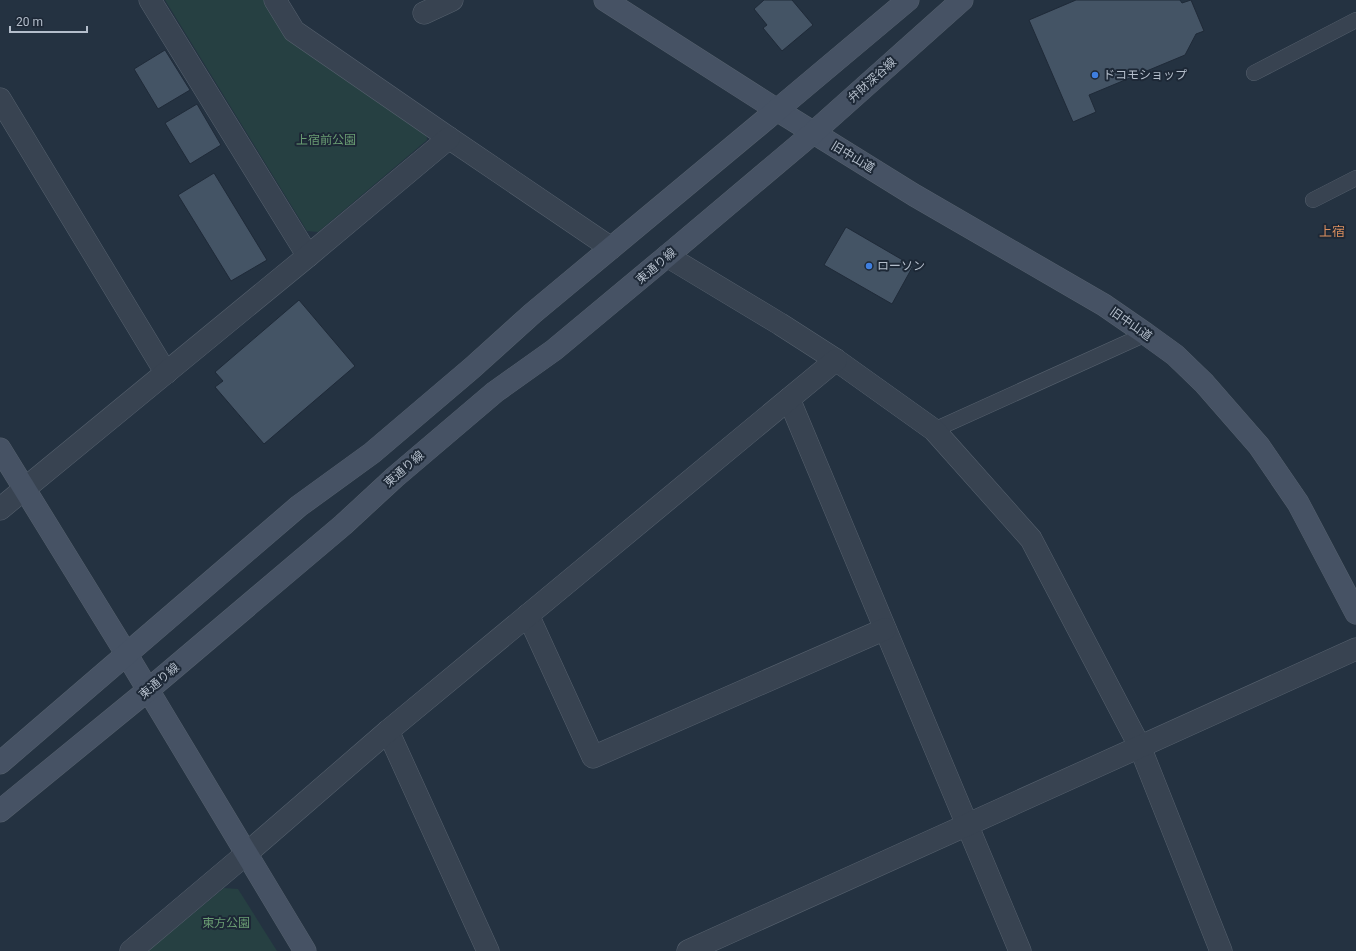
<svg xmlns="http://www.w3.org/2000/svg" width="1356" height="951" viewBox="0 0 1356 951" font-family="Roboto,'Noto Sans JP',sans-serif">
<rect width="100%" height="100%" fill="#243241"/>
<g fill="#264042">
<polygon points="165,0 264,0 426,130 427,140 318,232 307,231"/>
<polygon points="224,888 238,889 277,951 148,951"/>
</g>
<g fill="#445465" stroke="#1f2a38">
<polygon points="764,0 792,0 813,25 782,51 763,28 767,25 754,9"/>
<polygon points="1076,0 1180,0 1182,3 1191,0 1204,31 1196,34 1185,55 1089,95 1096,112 1073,122 1029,20"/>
<polygon points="165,50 190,90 158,109 134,69"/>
<polygon points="197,104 221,145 190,164 165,123"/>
<polygon points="214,173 267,260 231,281 178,195"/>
<polygon points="846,227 913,266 892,304 824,265"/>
<polygon points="299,300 355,366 264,444 215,387 223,381 215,372"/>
</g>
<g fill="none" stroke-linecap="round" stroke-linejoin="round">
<g stroke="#56616e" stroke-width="16">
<g id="lane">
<polyline points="1254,73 1356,20"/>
<polyline points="1313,200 1356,178"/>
<polyline points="934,430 1146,334"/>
</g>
</g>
<g stroke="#56616e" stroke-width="23">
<g id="street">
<polyline points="150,0 308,256"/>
<polyline points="275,0 294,31 449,138 611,248"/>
<polyline points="424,13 452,0"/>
<polyline points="0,99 166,373"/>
<polyline points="667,256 780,324 836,360 934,430 1031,539 1140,747 1221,951"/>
<polyline points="789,399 1020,951"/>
<polyline points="0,509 308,256 449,138"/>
<polyline points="528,615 593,757 885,629"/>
<polyline points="388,731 488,951"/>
<polyline points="131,951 246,854 388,731 836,360"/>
<polyline points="688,951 1356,649"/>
</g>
</g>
<g stroke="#56616e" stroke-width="23">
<g id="secondary">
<polyline points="605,0 777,110 914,195 1104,305 1146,334 1175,355 1204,383 1259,446 1298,503 1356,613"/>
<polyline points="0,449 127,655 305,951"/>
<polyline points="0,763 299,506 372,453 472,368 533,313 777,110 908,0"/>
<polyline points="0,811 148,690 343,525 395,477 495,392 554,350 667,256 813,133 962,0"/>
</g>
</g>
<use href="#lane" stroke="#384351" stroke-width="15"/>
<use href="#street" stroke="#384351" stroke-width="22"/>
<use href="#secondary" stroke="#465264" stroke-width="22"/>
</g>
<g fill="#3f7fe0" stroke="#1d2836" stroke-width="1.5">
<circle cx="1095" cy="75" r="4"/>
<circle cx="869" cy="266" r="4"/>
</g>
<g text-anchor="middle" stroke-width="4" stroke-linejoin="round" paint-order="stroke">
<g font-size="12" fill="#b4becb" stroke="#1d2836" text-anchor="start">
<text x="1103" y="79">ドコモショップ</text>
<text x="877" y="270">ローソン</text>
</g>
<g font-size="12" fill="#b4becb" stroke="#1d2836">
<text transform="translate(872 80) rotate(-42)" y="4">弁財深谷線</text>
<text transform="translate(853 157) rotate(31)" y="4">旧中山道</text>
<text transform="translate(656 266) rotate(-40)" y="4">東通り線</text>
<text transform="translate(1131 324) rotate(35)" y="4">旧中山道</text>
<text transform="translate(404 469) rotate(-41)" y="4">東通り線</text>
<text transform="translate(159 681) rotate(-40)" y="4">東通り線</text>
</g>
<g font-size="12" fill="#6a9d73" stroke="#1d2836">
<text x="326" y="144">上宿前公園</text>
<text x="226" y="927">東方公園</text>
</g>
<g font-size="13" fill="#db8f5f" stroke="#1d2836">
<text x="1332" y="236">上宿</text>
</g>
</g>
<path d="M10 26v6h77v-6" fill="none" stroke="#b4becb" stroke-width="2"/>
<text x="16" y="26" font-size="12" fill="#b4becb" stroke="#1d2836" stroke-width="3" paint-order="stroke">20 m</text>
</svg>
